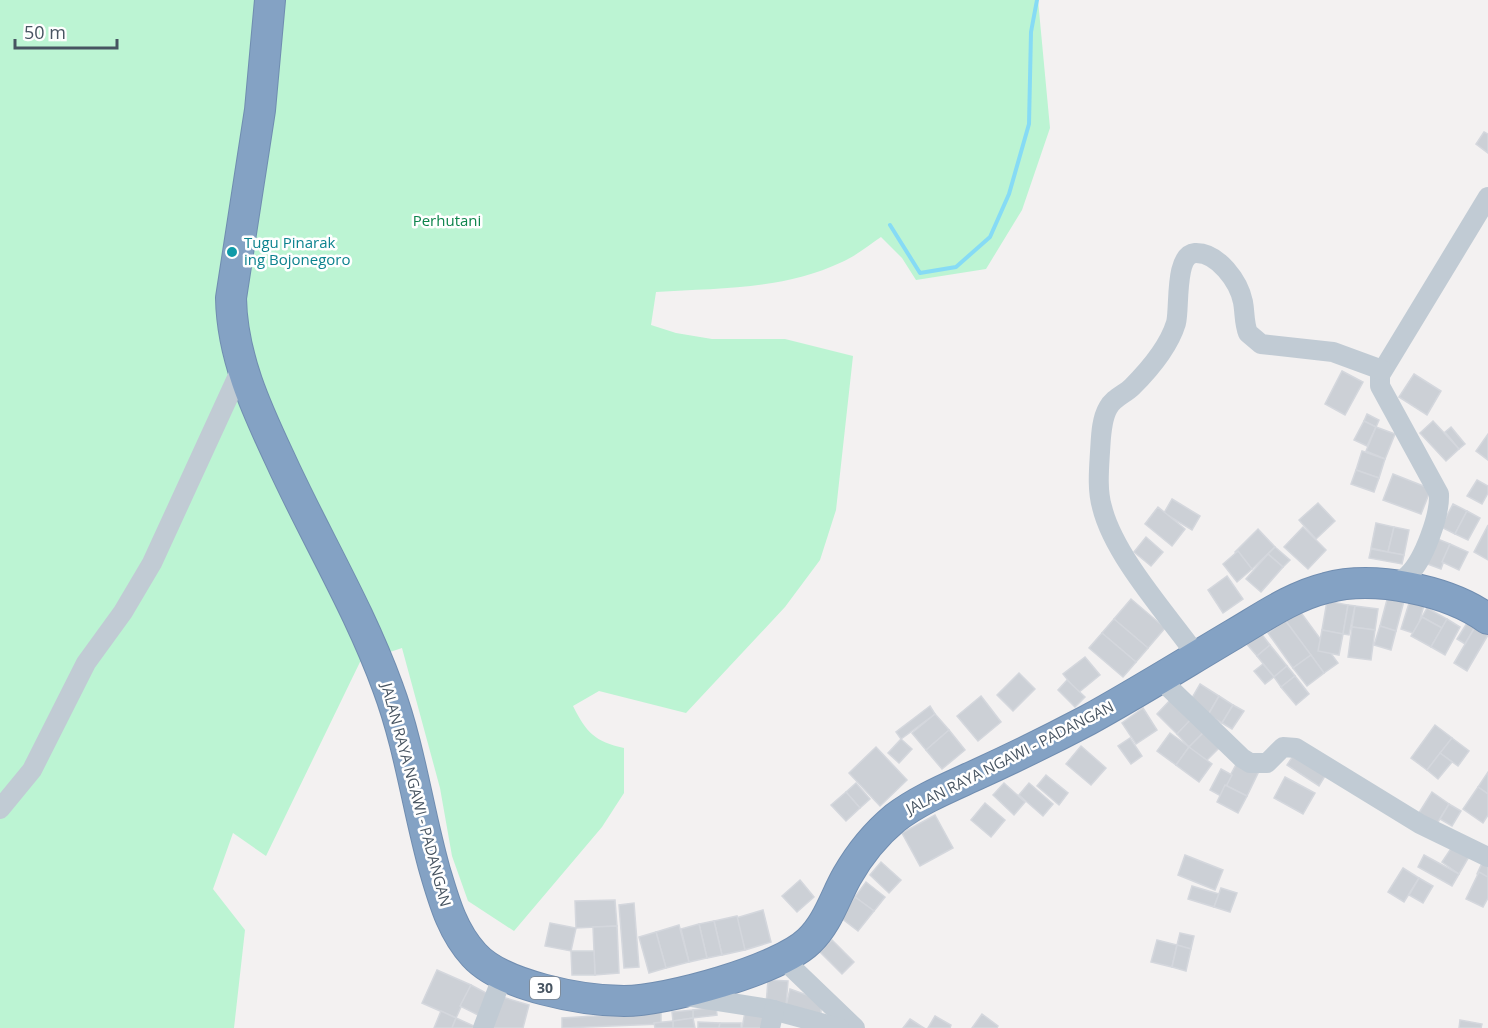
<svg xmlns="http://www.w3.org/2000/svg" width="1488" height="1028" viewBox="0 0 1488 1028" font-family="'Open Sans',sans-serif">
<rect width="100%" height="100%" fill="#f3f1f1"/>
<path fill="#bcf4d3" d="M0,0H1038L1050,128L1022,210L986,269L916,280L902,258L881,237C869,245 856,256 842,262C783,290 719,288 656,292L651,325L676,333L712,339H785L853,356L836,510L820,560L785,607L686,713L599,691L573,706C586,732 595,742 624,748V793L602,827L514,931L468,901L452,856L440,788L402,648L360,662L266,856L233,833L213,889L245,930L234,1028H0Z"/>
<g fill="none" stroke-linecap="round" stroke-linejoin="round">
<polyline stroke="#86dbf5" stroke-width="4" points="890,225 920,273 956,267 990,237 1009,194 1029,124 1031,32 1037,0"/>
</g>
<g fill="#ccd0d6" stroke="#d4d7dd" stroke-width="1.5">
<polygon points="1484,132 1488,134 1488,153 1476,144"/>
<polygon points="1342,371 1363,382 1345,415 1325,404"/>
<polygon points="1414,374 1441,391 1427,415 1399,397"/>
<polygon points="1367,414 1379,420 1376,427 1364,421"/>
<polygon points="1364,421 1376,427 1367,446 1354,440"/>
<polygon points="1433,421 1459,449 1446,461 1420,433"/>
<polygon points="1376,427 1395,434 1385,459 1366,451"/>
<polygon points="1451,427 1465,444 1459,449 1445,432"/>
<polygon points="1488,434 1488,460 1476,451"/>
<polygon points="1362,451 1385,459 1379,478 1356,470"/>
<polygon points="1356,470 1379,478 1374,492 1351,484"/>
<polygon points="1393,474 1431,489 1421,514 1383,500"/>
<polygon points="1477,480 1488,486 1488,493 1482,504 1467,496"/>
<polygon points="1172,499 1200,516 1192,530 1164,513"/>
<polygon points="1318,503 1335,521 1316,539 1299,520"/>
<polygon points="1453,504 1467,511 1455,534 1441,527"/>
<polygon points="1158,507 1185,529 1172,546 1145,524"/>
<polygon points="1467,511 1480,518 1468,540 1455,534"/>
<polygon points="1376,523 1394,527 1388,552 1371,548"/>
<polygon points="1488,525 1488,560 1474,552"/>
<polygon points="1303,527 1326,550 1308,569 1284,547"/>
<polygon points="1394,527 1409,530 1404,555 1388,552"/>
<polygon points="1258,529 1275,547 1252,569 1235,552"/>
<polygon points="1146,537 1163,552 1151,566 1134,552"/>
<polygon points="1435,538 1450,544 1441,569 1425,563"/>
<polygon points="1450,544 1468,552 1459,570 1442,562"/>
<polygon points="1275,547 1290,560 1283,567 1268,554"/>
<polygon points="1371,549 1404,555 1402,564 1369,558"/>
<polygon points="1238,551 1252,569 1237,582 1223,564"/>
<polygon points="1268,554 1283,567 1261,592 1246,579"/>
<polygon points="1227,576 1243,599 1223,613 1208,590"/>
<polygon points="1388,596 1404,601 1396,631 1380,626"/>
<polygon points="1131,599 1165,628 1148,648 1114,619"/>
<polygon points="1410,600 1424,605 1416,634 1401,629"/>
<polygon points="1327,601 1348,605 1343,634 1322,630"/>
<polygon points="1348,605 1355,606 1349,635 1343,634"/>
<polygon points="1355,606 1378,609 1375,630 1352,627"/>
<polygon points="1427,608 1447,619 1442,628 1422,617"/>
<polygon points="1299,610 1338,663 1324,673 1285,620"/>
<polygon points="1422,617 1442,628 1431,647 1411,636"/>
<polygon points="1114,619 1148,648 1136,662 1102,633"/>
<polygon points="1447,619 1460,627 1445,655 1431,647"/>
<polygon points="1285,620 1311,655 1293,668 1268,633"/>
<polygon points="1467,623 1475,627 1465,644 1457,639"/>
<polygon points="1380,626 1396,631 1391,650 1374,645"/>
<polygon points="1352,627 1375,630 1371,660 1348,657"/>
<polygon points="1475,627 1488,635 1467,671 1454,663"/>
<polygon points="1322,630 1343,634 1339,655 1318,651"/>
<polygon points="1260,632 1270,645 1257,656 1246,643"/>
<polygon points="1102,633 1136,662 1123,677 1089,648"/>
<polygon points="1270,645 1287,666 1274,677 1257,656"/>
<polygon points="1311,655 1324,673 1307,686 1293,668"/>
<polygon points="1085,657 1100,675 1078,693 1063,674"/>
<polygon points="1263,664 1274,677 1265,684 1254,671"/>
<polygon points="1287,666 1295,676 1281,687 1274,677"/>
<polygon points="1019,673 1035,689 1013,711 997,695"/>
<polygon points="1295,676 1309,694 1296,705 1281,687"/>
<polygon points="1067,680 1085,697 1075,707 1058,690"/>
<polygon points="1200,684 1219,696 1208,715 1189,703"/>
<polygon points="981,696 1001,722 978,741 957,716"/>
<polygon points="1219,696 1233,705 1222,723 1208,715"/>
<polygon points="1173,697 1193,717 1177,734 1157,714"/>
<polygon points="1233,705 1244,711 1232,729 1222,723"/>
<polygon points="930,706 935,714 901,739 896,732"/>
<polygon points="1143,708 1157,730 1136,744 1122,723"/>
<polygon points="935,714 949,730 926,750 912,733"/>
<polygon points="1193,717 1206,730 1189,747 1177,734"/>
<polygon points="1435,725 1452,738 1427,770 1411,758"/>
<polygon points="949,730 965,750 942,769 926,750"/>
<polygon points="1206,730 1221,746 1205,762 1189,747"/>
<polygon points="1170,733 1189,747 1176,765 1157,751"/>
<polygon points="1130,738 1142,756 1131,764 1118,746"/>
<polygon points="1452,738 1469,751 1458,766 1440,753"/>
<polygon points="901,739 912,749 899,763 888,753"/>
<polygon points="1081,746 1106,768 1091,785 1066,764"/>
<polygon points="876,747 907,780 880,806 849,773"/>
<polygon points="1189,747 1212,764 1199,782 1176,765"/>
<polygon points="1297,750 1328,771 1319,786 1287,765"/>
<polygon points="1440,753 1452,762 1438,779 1427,770"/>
<polygon points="1238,761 1259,771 1247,796 1225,785"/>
<polygon points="1221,769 1232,775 1221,796 1210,790"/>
<polygon points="1488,772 1488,794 1478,787"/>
<polygon points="1046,775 1068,793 1059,805 1037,786"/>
<polygon points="1285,777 1315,793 1303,814 1274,798"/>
<polygon points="856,783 870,799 860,808 846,792"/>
<polygon points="1004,783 1025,802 1014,815 993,795"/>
<polygon points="1029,783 1053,804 1043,816 1019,795"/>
<polygon points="1225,785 1247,796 1238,813 1217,802"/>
<polygon points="1478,787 1488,794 1488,815 1483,823 1463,809"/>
<polygon points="846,792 860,808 846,821 831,805"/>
<polygon points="1432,792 1449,804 1435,827 1417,816"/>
<polygon points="985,803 1005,820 991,837 971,820"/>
<polygon points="1449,804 1461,811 1452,826 1440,819"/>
<polygon points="935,815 953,848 920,866 902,833"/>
<polygon points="1454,844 1470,855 1459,874 1442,862"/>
<polygon points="1185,855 1223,870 1215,890 1178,875"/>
<polygon points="1424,855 1459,874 1452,886 1418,867"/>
<polygon points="1484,859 1488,860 1488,879 1477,874"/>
<polygon points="881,862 901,880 889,893 870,875"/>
<polygon points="1403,868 1419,878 1404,902 1388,892"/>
<polygon points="1479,872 1488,877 1488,898 1483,907 1466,899"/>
<polygon points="1419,878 1433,886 1423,903 1409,895"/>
<polygon points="800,880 814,897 797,912 782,896"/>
<polygon points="866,882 885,897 874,911 855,897"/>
<polygon points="1192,886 1219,894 1214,907 1188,899"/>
<polygon points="1221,888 1237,893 1230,912 1214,907"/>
<polygon points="855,897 874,911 858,931 840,917"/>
<polygon points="615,900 617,926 576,928 575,901"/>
<polygon points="634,903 639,967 624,968 619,905"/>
<polygon points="763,910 771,942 745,950 736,918"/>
<polygon points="737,916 745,950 722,955 714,921"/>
<polygon points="714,921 722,955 707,958 699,924"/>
<polygon points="550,923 576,928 571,951 545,946"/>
<polygon points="699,924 707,958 689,962 681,929"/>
<polygon points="679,925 689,962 666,968 656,932"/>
<polygon points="617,926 619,973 595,975 593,927"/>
<polygon points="656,932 666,968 649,973 639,937"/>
<polygon points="1180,933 1194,936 1191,949 1177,945"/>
<polygon points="832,940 854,962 842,974 820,952"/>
<polygon points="1157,940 1177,945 1172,967 1151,962"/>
<polygon points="1177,945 1191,949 1186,971 1172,967"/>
<polygon points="571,951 594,951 595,975 572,975"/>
<polygon points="437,970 471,985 456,1018 422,1003"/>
<polygon points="768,980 788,981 786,1006 766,1005"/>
<polygon points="471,985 490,995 480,1016 460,1006"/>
<polygon points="790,989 821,1000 821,1015 786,1006"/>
<polygon points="499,996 529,1005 523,1028 489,1028"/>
<polygon points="716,1007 717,1015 693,1018 693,1010"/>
<polygon points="693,1010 693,1018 673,1021 672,1012"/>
<polygon points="441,1011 456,1018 452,1028 434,1028"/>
<polygon points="661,1012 661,1024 562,1028 562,1018"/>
<polygon points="745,1012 768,1015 766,1028 742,1028"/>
<polygon points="982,1014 998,1026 997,1028 972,1028"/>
<polygon points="935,1016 951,1025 950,1028 928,1028"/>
<polygon points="456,1018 474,1026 473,1028 452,1028"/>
<polygon points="693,1018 695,1028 673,1028 673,1021"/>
<polygon points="910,1019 924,1028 903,1028"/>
<polygon points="1460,1020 1482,1024 1481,1028 1459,1028"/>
<polygon points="673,1021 673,1028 655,1028 654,1023"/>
<polygon points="698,1022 720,1023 719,1028 698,1028"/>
<polygon points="720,1023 741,1023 741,1028 719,1028"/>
</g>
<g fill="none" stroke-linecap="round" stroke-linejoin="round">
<g stroke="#708db0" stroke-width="32">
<path id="highway" d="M270,0L260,110L231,298C232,356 256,408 280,459C315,536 359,608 388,688C410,747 418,811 435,871C444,901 452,931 474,955C502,986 583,1001 624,1001C666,1001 779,970 809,941C828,923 835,897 847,876C859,855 877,833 895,818C920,799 950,787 978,774C1015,757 1052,739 1088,720C1137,693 1185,663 1234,634C1263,617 1293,596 1326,588C1374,575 1448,590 1488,619"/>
</g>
<g stroke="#c1cbd4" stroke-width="20">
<path d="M1392,585C1397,582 1404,579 1408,575C1424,560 1440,515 1439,494L1380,386V375L1488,197"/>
<path d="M1197,656C1167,614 1114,556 1102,507C1097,490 1099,469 1100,452C1101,438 1101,420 1108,408C1113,398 1125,394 1132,387C1149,370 1169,346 1176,323C1180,308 1174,255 1195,253C1218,252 1239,282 1243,302C1245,313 1244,323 1248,333L1261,344L1333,352L1382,370"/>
<polyline points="1159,678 1242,758 1250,763 1267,763 1283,747 1296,748 1420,824 1488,857"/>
<polyline points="0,809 32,770 86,663 123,612 152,563 242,367"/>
<polyline points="783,959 855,1028"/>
<polyline points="686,996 769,1009 839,1028"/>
<polyline points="483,1028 503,975"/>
<polyline points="770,1028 774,1010"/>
</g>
<use href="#highway" stroke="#84a2c4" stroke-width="30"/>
</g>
<circle fill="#0f9aa8" stroke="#fff" stroke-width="2" cx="232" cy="252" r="6"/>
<g text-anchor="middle" stroke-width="5" stroke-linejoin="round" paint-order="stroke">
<rect fill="#fff" stroke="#7e8790" stroke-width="1.5" x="530" y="977" width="30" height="22" rx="4.5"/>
<g font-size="14" font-weight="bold" fill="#475461">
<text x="545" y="993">30</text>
</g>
<g font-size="15" fill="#0e854c" stroke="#fff">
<text x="447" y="226">Perhutani</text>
</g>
<g font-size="15" fill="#0d838f" stroke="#fff" text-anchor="start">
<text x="244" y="248">Tugu Pinarak<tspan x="244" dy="17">ing Bojonegoro</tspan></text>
</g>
<g font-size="15" fill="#475461" stroke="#fff">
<text transform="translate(1010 758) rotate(-27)" y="5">JALAN RAYA NGAWI - PADANGAN</text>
<text transform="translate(416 795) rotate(75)" y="5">JALAN RAYA NGAWI - PADANGAN</text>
</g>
</g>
<path d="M15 39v9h102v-9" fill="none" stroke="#475461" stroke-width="3"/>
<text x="24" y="39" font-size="18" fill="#475461" stroke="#ffffff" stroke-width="4.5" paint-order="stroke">50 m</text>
</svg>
